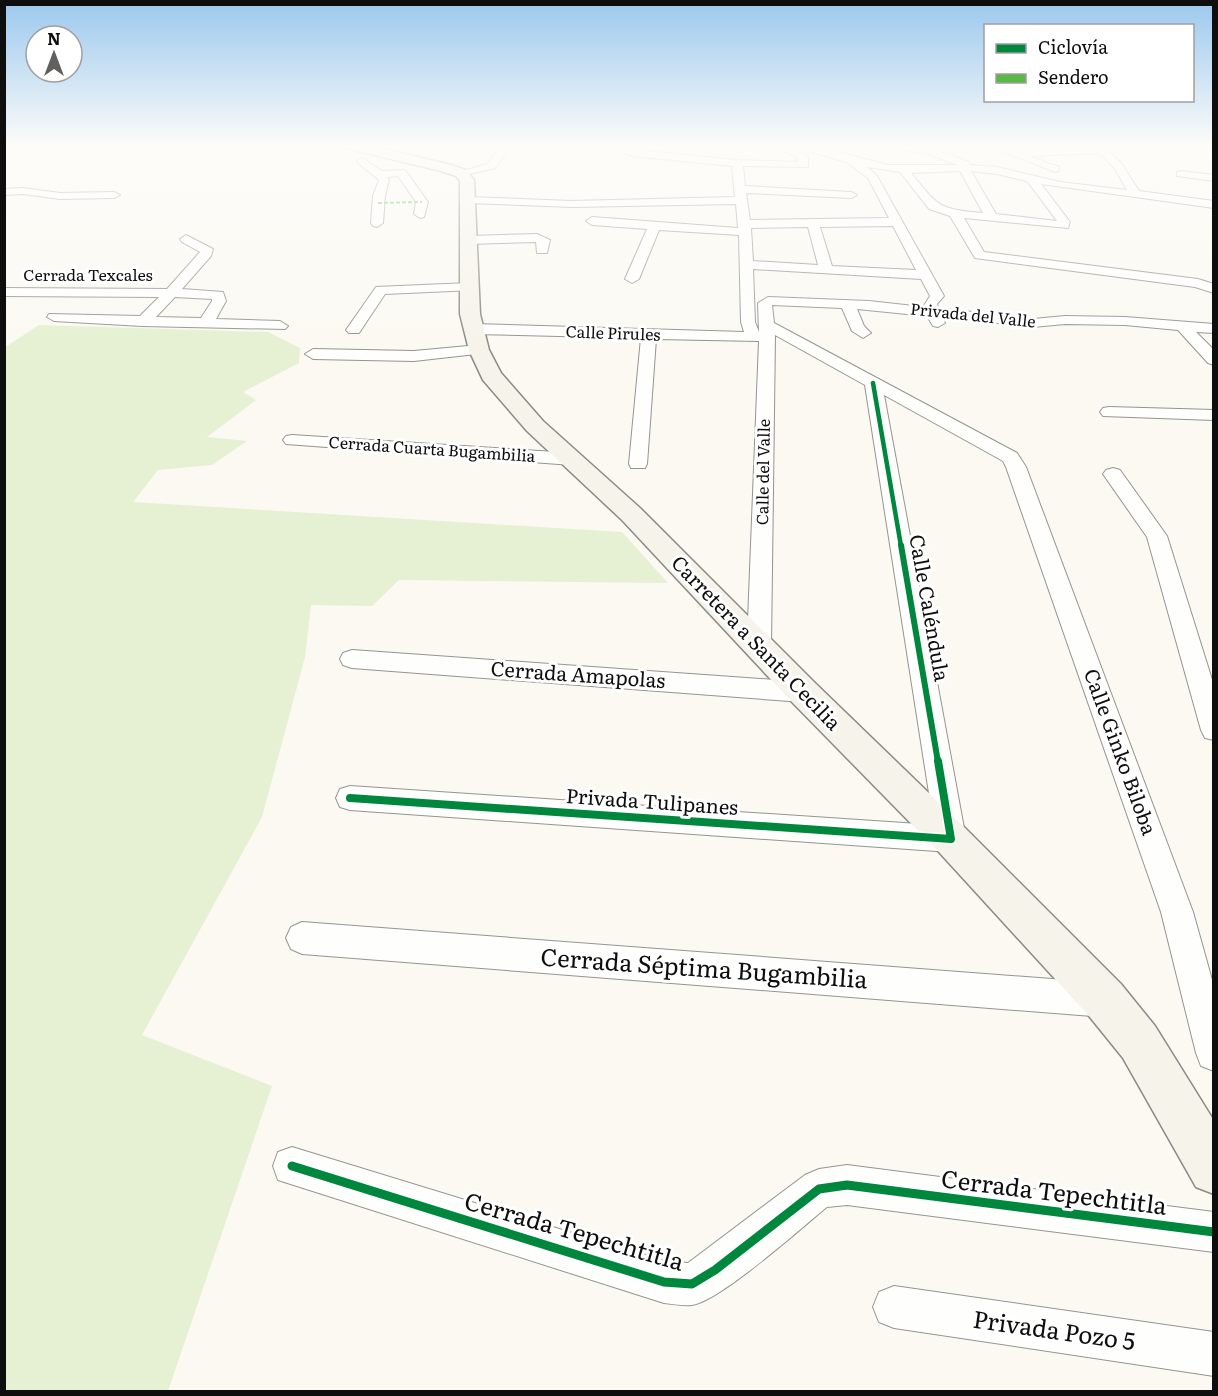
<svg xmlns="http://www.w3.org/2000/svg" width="1218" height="1396" viewBox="0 0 1218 1396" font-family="Literata,serif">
<rect width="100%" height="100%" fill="#fbf9f2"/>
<polygon fill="#e5f1d2" points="39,325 268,332 300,348 299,363 243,392 256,400 207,437 247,441 212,465 158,470 133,502 622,532 668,583 399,580 372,606 311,605 305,657 262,817 142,1035 272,1086 168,1391 5,1391 4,348"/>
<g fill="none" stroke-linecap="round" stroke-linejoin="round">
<g stroke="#959491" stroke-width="2">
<g id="street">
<polygon points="502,145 512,145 495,168 461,176 456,173 487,164"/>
<path d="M615,145H625L635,150L737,160L798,162V158L785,151V147L812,145L888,165H958L925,153L903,150L900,145C925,145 946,153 969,162L970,165L997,167L1060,182L1127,190L1115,169L1100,153L1029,156L1059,167V171L1055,172L987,145H1002L1014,150L1103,145L1122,164L1139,191L1214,201V208L1041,184L1070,222L1068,228L964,218L984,252L1198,279L1214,284V293L1195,287L975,258L950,216L929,209L900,172L867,167L877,176L944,296L937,304L938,308L1033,319L1065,316L1125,317L1214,324V333L1196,332L1214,350V365L1208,363L1178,330L1125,325L1065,324L1033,327L942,317L945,323L938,327L933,326L927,316L857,309L864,326L871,333L863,338L852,331L842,308L772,305L774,323L1017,453L1026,467L1193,912L1214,987V1071L1201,1066L1196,1053L1161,912L1006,467L1003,461L884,395L966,839L961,848L951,852L350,810L340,807L336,798L340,789L350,786L934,825L865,385L775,335L771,646L767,652L759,655L751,652L747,646L759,341L656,339L647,464L645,468H631L629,464L641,338L474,334L466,329L474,324L744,332L741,322L739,235L659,230L639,279L632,283L625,279L647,229L592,225L586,221L592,217L738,228L736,204L572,207L468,203L462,200L468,197L572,201L735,197L732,166L633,156L619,151ZM799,148L846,162L868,178L889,218L750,220L746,193L851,198L857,195L851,192L745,186L743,166L808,167V157L797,149ZM960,171L983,213C938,209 939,207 911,173ZM971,171L997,174L1027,181L1057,221L996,214ZM893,226L916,270L832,266L820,227ZM808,227L818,265L753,261L751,228ZM753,269L921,279L930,296L923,307L869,301L768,297L758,303L759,332L755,322Z"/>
<polygon points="785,145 780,148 723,149 718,146"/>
<polygon points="362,158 382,171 405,170 428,202 424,217 420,218 414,214 416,202 398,176 387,177 389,180 385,196 383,223 377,227 373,226 371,223 373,196 379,180 358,163 357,161"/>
<polygon points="1181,171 1214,175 1214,181 1177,176 1177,172"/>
<polygon points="23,188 60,193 114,192 120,195 114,198 60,199 23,194 4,195 4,189"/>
<polygon points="537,234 550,240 547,253 537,253 536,242 469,244 463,240 469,236"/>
<path d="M186,235L213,249L211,256L182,289L223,292L226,301L216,319L280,321L288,326L285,329L142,326L54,321L47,317L49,314L140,316L159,297L4,296V288L167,289L200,252L182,242L180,239ZM175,297L212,299V301L201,318L156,317Z"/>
<polygon points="469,283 474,284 476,287 474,290 385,294 359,333 349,333 346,330 376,287"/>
<polygon points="479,345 487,350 485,353 414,361 313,359 305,354 313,349 414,351"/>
<polygon points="1109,407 1214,410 1214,420 1103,416 1100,412 1103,408"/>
<polygon points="292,435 572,453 579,455 581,459 579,463 572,465 286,444 283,440 286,436"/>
<polygon points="1113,468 1120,470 1167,536 1214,686 1214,740 1205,738 1201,730 1147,537 1103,474 1106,470"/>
<polygon points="352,650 803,682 812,685 816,692 812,699 803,702 352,668 343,665 340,659 343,653"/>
<polygon points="302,922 1105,983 1117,988 1122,1000 1117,1012 1105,1017 302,954 291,949 286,938 291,927"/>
<path d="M292,1147L664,1261L688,1263L805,1175L819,1169L847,1165L1214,1212V1252L847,1205L827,1207C801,1228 720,1301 692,1305C683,1306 673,1304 664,1303L278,1180L273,1166L278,1152Z"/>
<polygon points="894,1286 1214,1332 1214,1376 894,1328 879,1322 873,1307 879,1292"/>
</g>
</g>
<g stroke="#8b8a87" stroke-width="3">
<polygon id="secondary" points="344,145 367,145 451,165 466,170 474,180 480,314 489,350 501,373 543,421 640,508 815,683 964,827 1121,984 1155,1026 1214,1121 1214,1194 1196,1187 1123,1058 1089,1016 938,851 791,701 622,520 527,431 483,380 469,350 460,314 460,181 456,176 441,171 345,148"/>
</g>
<use href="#street" fill="#fefefd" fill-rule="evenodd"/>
<use href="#secondary" fill="#f5f3ea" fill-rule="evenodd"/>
<polyline stroke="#58b947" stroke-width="2" stroke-dasharray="4 2" stroke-linecap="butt" points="378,203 422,202"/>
<g stroke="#fff" stroke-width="8">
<polyline id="cycleway-far3" points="873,383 901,546"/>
</g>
<g stroke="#fff" stroke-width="10">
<polyline id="cycleway-far2" points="901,545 938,762"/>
</g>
<g stroke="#fff" stroke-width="11">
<polyline id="cycleway-far1" points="350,798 951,839 938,761"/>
</g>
<g stroke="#fff" stroke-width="13">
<polyline id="cycleway" points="292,1166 664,1282 692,1284 715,1270 819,1189 847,1185 1214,1232"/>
</g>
<use href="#cycleway-far3" stroke="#00873e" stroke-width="4.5"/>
<use href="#cycleway-far2" stroke="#00873e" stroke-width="6"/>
<use href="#cycleway-far1" stroke="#00873e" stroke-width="8"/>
<use href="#cycleway" stroke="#00873e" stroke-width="9"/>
</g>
<linearGradient id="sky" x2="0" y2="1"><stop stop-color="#9bc8ee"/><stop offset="0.43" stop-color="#fdfcf9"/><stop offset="1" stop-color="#fdfcf9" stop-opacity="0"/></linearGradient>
<rect width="1218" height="341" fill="url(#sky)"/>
<g text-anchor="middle" stroke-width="6" stroke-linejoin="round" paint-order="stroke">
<g font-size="16" fill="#0e0e0e" stroke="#fff">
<text x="88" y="281">Cerrada Texcales</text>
<text transform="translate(973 315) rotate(6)" y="6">Privada del Valle</text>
<text transform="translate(613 333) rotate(2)" y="6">Calle Pirules</text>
<text transform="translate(432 449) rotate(4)" y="6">Cerrada Cuarta Bugambilia</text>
<text transform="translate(763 472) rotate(-89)" y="6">Calle del Valle</text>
</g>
<g font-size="20" fill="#0e0e0e" stroke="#fff">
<text transform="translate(929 608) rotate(80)" y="7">Calle Caléndula</text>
<text transform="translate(756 643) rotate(46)" y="7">Carretera a Santa Cecilia</text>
<text transform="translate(578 675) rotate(4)" y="7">Cerrada Amapolas</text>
<text transform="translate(1120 752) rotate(70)" y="7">Calle Ginko Biloba</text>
<text transform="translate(652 802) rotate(4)" y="7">Privada Tulipanes</text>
</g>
<g font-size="24" fill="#0e0e0e" stroke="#fff">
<text transform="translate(704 969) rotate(4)" y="8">Cerrada Séptima Bugambilia</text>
<text transform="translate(1054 1193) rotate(7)" y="8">Cerrada Tepechtitla</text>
<text transform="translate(574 1232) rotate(16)" y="8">Cerrada Tepechtitla</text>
<text transform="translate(1054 1331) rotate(8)" y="8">Privada Pozo 5</text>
</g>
</g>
<rect width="1218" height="1396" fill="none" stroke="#0e0e0e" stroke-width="12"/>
<rect x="984" y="24" width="210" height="78" fill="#ffffff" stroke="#9f9f9f" stroke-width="1.5"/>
<rect x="996" y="44" width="30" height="9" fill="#00873e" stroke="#9f9f9f" stroke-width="1.5"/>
<text x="1038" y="54" font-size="18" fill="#0e0e0e">Ciclovía</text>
<rect x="996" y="74" width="30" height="9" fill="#58b947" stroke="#9f9f9f" stroke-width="1.5"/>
<text x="1038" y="84" font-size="18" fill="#0e0e0e">Sendero</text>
<g transform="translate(54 54)"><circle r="28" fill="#ffffff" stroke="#9f9f9f" stroke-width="1.5"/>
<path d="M0-4.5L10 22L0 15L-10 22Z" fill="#61605e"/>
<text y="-9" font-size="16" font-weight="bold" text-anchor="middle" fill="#0e0e0e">N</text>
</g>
</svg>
